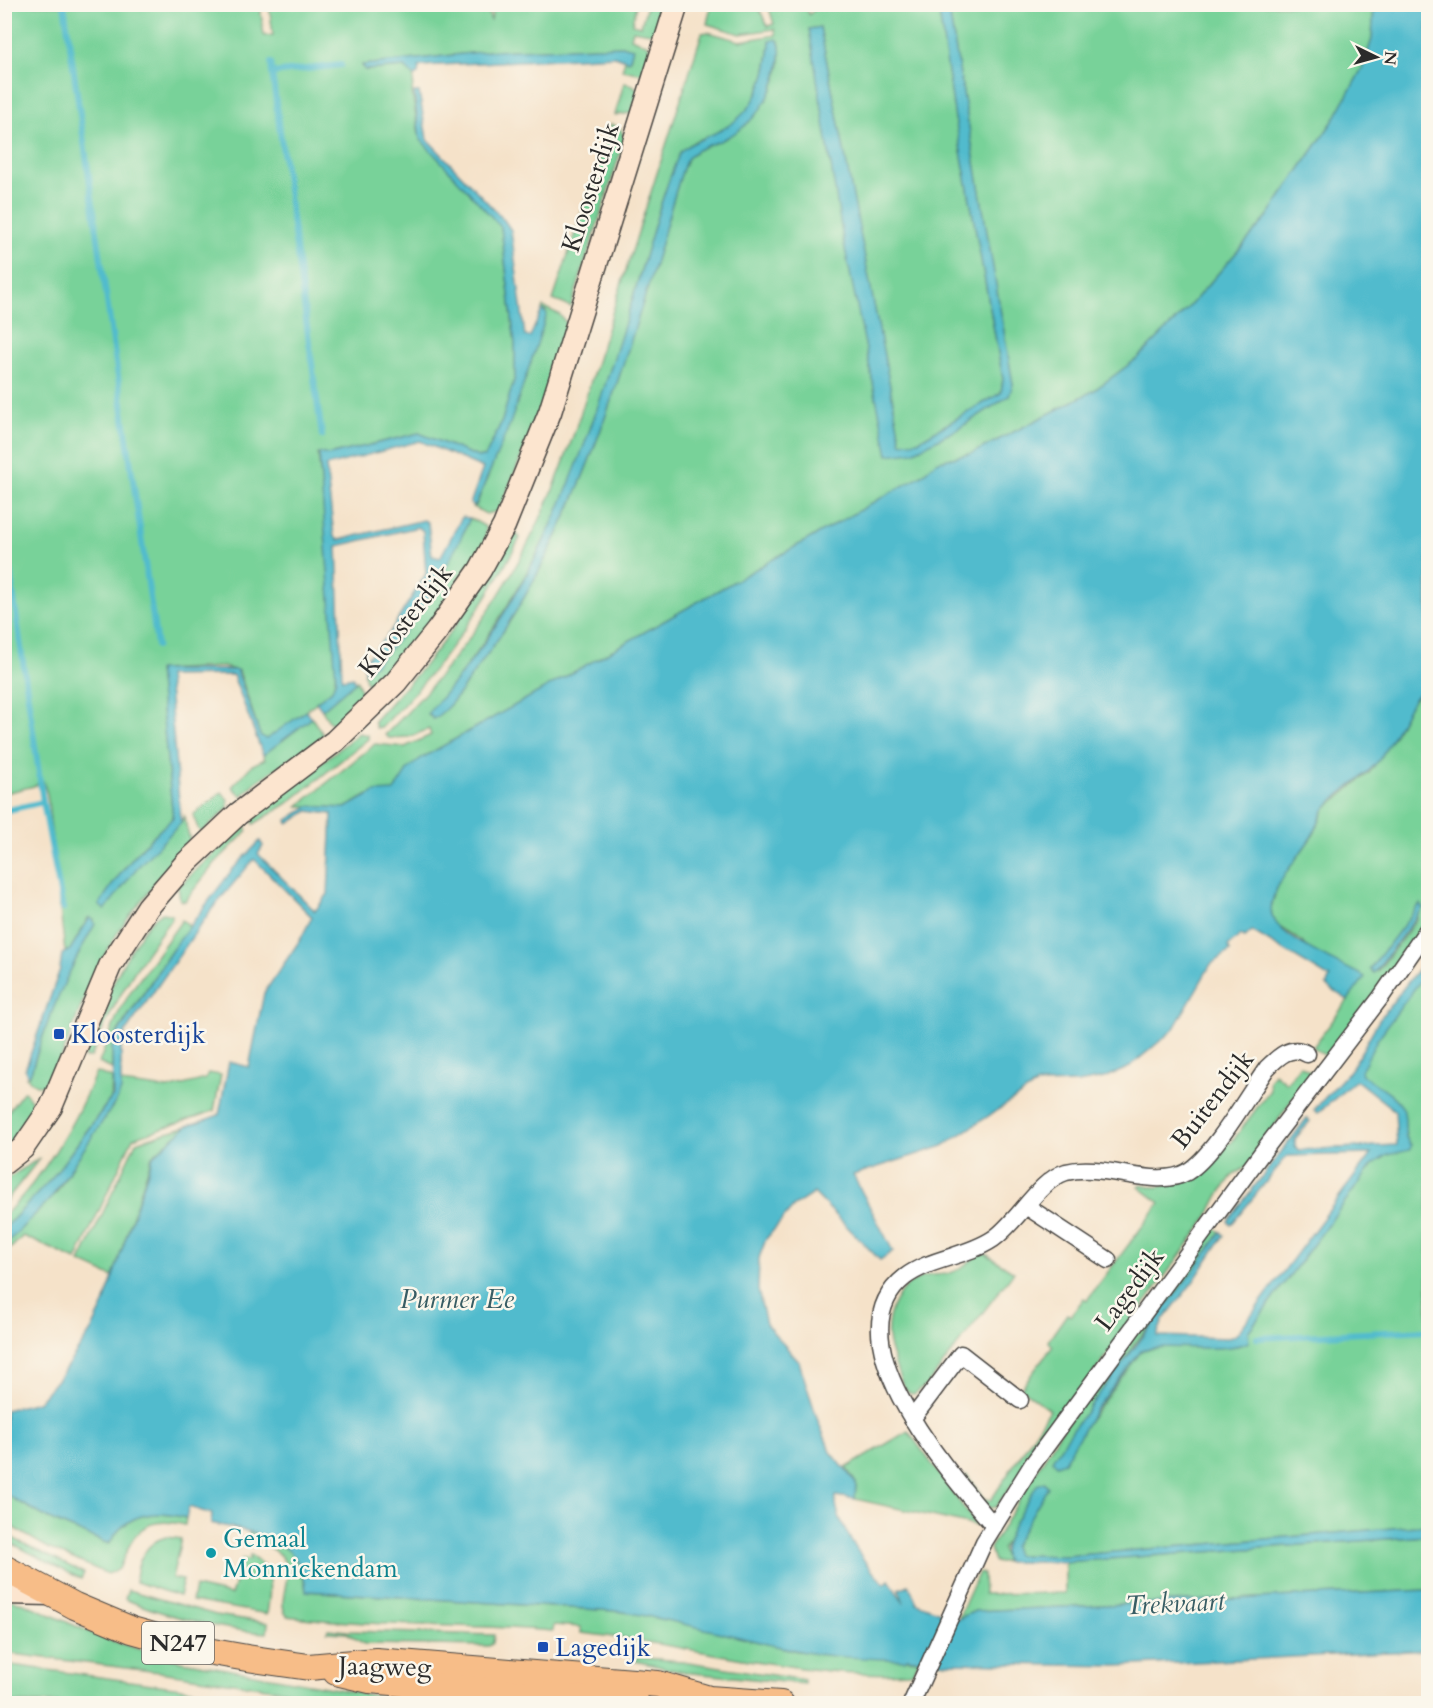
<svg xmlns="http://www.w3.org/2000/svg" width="1433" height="1708" viewBox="0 0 1433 1708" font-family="Cardo,serif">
<rect width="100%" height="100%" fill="#fbf7ec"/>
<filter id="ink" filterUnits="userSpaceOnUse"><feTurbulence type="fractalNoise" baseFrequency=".0167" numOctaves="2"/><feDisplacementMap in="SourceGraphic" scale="12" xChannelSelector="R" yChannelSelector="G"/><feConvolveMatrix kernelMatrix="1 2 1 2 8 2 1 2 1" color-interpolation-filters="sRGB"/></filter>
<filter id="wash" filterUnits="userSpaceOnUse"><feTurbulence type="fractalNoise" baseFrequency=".008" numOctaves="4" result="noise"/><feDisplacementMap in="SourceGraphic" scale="24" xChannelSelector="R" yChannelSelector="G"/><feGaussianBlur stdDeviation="1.35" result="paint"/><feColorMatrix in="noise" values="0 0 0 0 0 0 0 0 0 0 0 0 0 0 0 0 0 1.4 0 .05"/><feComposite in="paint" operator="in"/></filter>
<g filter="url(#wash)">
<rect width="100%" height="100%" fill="#f5e2c9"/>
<g fill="#78d299" stroke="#527e62" stroke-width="1.5" fill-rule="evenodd">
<path d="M608,4L636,5L632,24L641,26L647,5H667L656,34L633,30L631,38L647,44L651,50L643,74L622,70L625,60H630L632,49L625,46L490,51L362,65L365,70L405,67L414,76L412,92L419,135L501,227L515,344V377L502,421L485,457H478L419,433L329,455L318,454C322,492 345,667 332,690L271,738L266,739L260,735L239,671L223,667L158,670L173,818C143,843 120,871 99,905L171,822L181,823L184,816L191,844C161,877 130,910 108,949C83,992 70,1040 50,1085H36L26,1077L30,1075L54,1004L94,920L88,918L70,950L65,952L47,794L43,781L34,786L5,793L4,5H260L264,36L273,35L269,5H486L491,21L493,5Z"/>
<path d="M711,5H757L768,26L774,24L768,5H805L809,15L819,5H938L955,118L1003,379L1001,393L918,441L901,444L820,27L809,29L888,454L958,429L1013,385L948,5H1374L1372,39L1364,65L1333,121L1265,220L1188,308L1138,358L1093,391L973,453L936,462L922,475L420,759L394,791L368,795L345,808L298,806L375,744L405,747L431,735L429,729L409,737L389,738L385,735C452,669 508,592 546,506C575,440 594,369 616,301C645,211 674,122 702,33L708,32L740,41L776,35L775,29L740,34L707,24ZM770,41H779C787,78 760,120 727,137C713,145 693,147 685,163C671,201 663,241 650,280C608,414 566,551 480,664C467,681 452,709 433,718L428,715C507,622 563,519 600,403C617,352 632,299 648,247C655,225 661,200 670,178C674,168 686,146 695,141C705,137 715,134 725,129C758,110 768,76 770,41Z"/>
<polygon points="624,83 633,85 639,91 631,113 615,115"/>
<polygon points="611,124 620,128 625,138 571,307 553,300"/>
<path d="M543,307L559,314L567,324L545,399L499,511L486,514L473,507L476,506C502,442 528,379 546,311L542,310Z"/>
<path d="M470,518L486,527C492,557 399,662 376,688L367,684L364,674L464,532Z"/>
<path d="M514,532L520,538C484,608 438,671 382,727L376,728L374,721L424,666L453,629Z"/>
<polygon points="357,680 362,694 361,703 337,725 329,722 322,710"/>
<path d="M1428,683V922L1328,1058L1313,1047L1348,1000L1302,942L1276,924L1272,916L1271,908L1278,884L1314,834L1325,809L1370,772L1395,734L1409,706ZM1419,905L1417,919L1377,972L1390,944Z"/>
<polygon points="312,718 324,736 256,782 242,796 232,787 252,765 265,759 263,755"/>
<polygon points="359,733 368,735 368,739 287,804 254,824 251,818"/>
<polygon points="222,792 228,800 228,808 202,832 199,831 193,815"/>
<polygon points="246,823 247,831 215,863 185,901 180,900 178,887"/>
<path d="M163,913L172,915L171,919C138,963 111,1005 91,1057L84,1058C86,1034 140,917 163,913Z"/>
<polygon points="182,920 191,927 172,950 118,1031 112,1048 112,1069 99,1063 117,1016 131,991"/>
<polygon points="1428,963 1428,1525 1067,1556 1016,1555 1013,1547 1047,1487 1037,1485 1002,1549 1006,1562 994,1562 990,1548 1059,1434 1214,1228 1221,1232 1195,1271 1134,1345 1079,1434 1142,1350 1163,1347 1243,1344 1248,1332 1373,1164 1381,1157 1411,1145 1406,1138 1403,1111 1353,1074"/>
<path d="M1300,1065L1312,1073L1313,1077L1293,1098L1248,1166L1232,1176L1219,1195L1206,1220L996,1507L989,1508L964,1477L967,1475L985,1500H991L1050,1410L1021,1388L1053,1346L1048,1341L1067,1314L1071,1316L1084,1298L1087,1300L1160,1203L1139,1187L1141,1185C1177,1195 1199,1165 1223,1144L1231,1143L1270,1090L1269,1081L1274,1073L1287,1083Z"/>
<path d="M96,1072L112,1078L111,1098L52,1178L5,1228V1215C46,1173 74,1126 96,1072Z"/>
<polygon points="208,1073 221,1075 214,1111 133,1138 76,1260 23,1236 5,1254 5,1245 56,1193 92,1134 117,1100 121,1083 168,1089 206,1079"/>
<polygon points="24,1091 31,1100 34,1112 20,1133 5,1148 4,1117"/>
<polygon points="187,1126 152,1156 113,1277 80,1262 136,1142"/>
<polygon points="40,1158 5,1202 5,1180"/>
<path d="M984,1253L1014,1272L927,1385L914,1394L909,1393C900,1384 896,1367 892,1355C881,1325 892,1286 926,1276C935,1273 944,1276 953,1272C966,1267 971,1258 984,1253Z"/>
<polygon points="908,1431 977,1526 855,1499 856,1483 846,1468"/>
<path d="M5,1494L51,1520L109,1544C127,1512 153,1510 186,1518L185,1525C142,1514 133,1534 119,1569L108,1574L50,1549L5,1523Z"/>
<path d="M249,1532C284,1543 301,1551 306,1591L617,1611L657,1617L797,1651L919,1660L914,1671L910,1673C798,1679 691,1644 581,1633V1627L554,1625L553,1631C465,1623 375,1628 287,1616C270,1595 317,1556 247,1540Z"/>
<polygon points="4,1534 84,1573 81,1579 5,1540"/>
<polygon points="1428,1536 1428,1590 975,1611 958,1619 979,1572 983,1574 984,1594 1065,1593 1065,1562"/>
<path d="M166,1537L181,1539L172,1578L183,1580L179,1596L136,1582C136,1562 146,1542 166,1537Z"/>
<path d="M250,1555C274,1569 271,1590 267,1614L192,1601L195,1587L231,1595L242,1559L249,1560Z"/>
<path d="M128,1590L216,1615L268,1623L267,1633C228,1631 161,1615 125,1599Z"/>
<polygon points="5,1599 24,1603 103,1638 171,1659 403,1701 403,1703 365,1703 167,1673 5,1653"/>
<polygon points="328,1629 347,1631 494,1635 493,1643 489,1646 364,1644 347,1633 327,1632"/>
<polygon points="632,1657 682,1661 804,1680 804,1684 682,1672 631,1660"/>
<polygon points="4,1664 291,1703 146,1704 134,1697 123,1695 125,1700 120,1703 5,1703"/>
</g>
<g fill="#51bbcd" stroke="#3e737c" stroke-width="1.5">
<polygon points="938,5 948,5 1013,384 1009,396 958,429 913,452 888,455 843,239 809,29 820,27 901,443 918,441 1001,393 1003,379 955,118"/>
<path d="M1374,5H1428V683C1405,704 1397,735 1379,760C1363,781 1338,792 1325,809C1320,816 1318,827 1313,834C1302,854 1262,895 1273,918C1283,940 1343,965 1365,977L1348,1000L1326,986L1330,978L1252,931L1245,937L1241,935L1228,946L1230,951L1211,964L1173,1030L1128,1068L1104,1078L1078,1083L1037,1084L943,1146L853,1175L893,1251L880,1260L814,1193L794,1206L766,1239L759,1258L758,1290L766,1324L799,1362L818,1421L831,1452L856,1483L855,1499L836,1496C832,1517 868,1570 885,1584L889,1580L904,1603L899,1589L909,1585L917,1603L958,1619L975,1611L1428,1590V1650L1117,1666L947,1663L907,1658L905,1660C869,1658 831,1658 795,1650C736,1638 678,1620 617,1611L306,1591C302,1536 254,1533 211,1523L212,1514L189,1507L186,1518C153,1510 127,1512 109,1544L51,1520L5,1494V1410L38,1402L61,1375L91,1331L104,1304L153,1156L187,1126L219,1115L229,1062L249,1067L264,993L300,940L312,917L254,859L211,910L126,1031L121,1045V1090L117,1100L51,1198L5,1245V1228L52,1178L113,1096L112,1048L116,1036L172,950L232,870L260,841L263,846L258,854L315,911L328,894L332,814L308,811L288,824L287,820L309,806L345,808L375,792L394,791L408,769L420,759L922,475L936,462L973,453L1093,391L1138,358L1188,308L1265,220L1333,121L1364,65L1372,39Z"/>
<path d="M777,39C782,46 780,57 779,66C774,97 753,125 724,139C710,146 692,148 685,163C671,201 663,241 650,280C608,414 566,550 480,664C467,681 452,708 433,719L428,713C543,589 586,448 635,291C649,245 661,197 680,152C690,142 704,139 717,132C755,114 768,81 770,41Z"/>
<polygon points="625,46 633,48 629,61 615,56 421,66 419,67 418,74 414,76 405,67 365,70 362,65 490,51"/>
<path d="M414,92H419L427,139L504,220L511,230L525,336L530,337L542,310L547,314L510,424L475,506L470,504L483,468L420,441L326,466L334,536L338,540L424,520L428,523L432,556L440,558L462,517L470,518C446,572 411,635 365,673L364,662L390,632L426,574L423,531L418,527L337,546L342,679L353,677L355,682L322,710L316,702L332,690L336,679L319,453L329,455L419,433L478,457H485L502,421L515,377V344L501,227L420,139Z"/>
<path d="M158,670H237L260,735L266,739L306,711L312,718L263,755L233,675L168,676L181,823L136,869L105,910L99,905C120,871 143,844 173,818Z"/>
<polygon points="1420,904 1423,908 1374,973 1370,969"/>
<path d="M90,917L95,924C67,972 46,1021 30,1075H27L25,1070L60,969L62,954L70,950Z"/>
<path d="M1428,956V970L1377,1040L1361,1071L1362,1075C1375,1084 1396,1095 1403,1109C1408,1121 1401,1136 1411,1145L1410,1150L1388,1155L1373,1164L1248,1332L1249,1342C1220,1355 1175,1342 1142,1350L1095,1410L1064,1462L1057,1465L1052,1460L1054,1457C1106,1379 1168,1309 1221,1232L1224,1235L1193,1282L1163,1320L1157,1336L1229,1338L1237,1334L1371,1154L1287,1156L1231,1225L1228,1221L1307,1118L1310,1121L1295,1139V1147L1299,1150L1397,1145L1395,1111L1356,1080L1318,1113L1314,1110L1352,1068L1379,1020Z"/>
<path d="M1044,1482L1048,1487L1013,1547L1016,1555L1067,1556L1428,1525V1536L1065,1562H1006C996,1546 1028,1501 1037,1485Z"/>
</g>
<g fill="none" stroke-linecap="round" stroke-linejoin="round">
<g stroke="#51bbcd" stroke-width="6">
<polyline points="64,4 157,646"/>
<polyline points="271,63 272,73 341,65"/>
<polyline points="272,73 322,436"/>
<polyline points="4,529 43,802 4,811"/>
<polyline points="43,802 63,909"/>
<polyline points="1257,1338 1428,1330"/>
</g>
</g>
</g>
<g filter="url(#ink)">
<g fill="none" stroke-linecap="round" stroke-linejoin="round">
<g stroke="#494643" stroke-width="19">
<g id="street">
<polyline points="1026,1206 1108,1260"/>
<polyline points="912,1419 961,1354 1020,1400"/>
<path d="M994,1526C953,1477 827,1338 905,1277C930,1258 966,1257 993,1239C1017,1223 1039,1180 1066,1172C1105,1162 1156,1190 1187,1172C1213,1157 1248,1095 1267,1068C1278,1057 1291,1044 1307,1054"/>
<polyline points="911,1704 984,1542 1032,1465 1264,1150 1381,997 1428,929"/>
</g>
</g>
<g stroke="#494643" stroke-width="25">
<g id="secondary">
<polyline points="4,1163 23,1148 51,1107 110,966 148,907 186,863 238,814 335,741 396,682 437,631 480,570 504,526 550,412 677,4"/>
<polyline points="4,1593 51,1594"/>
</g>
</g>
<g stroke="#494643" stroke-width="28">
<g id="primary">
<polyline points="4,1568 75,1606 132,1630 207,1651 247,1658 309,1667 376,1661 658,1684 709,1699 781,1704"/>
<polyline points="336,1672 370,1680 637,1704"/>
</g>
</g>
<use href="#street" stroke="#fff" stroke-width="16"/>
<use href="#secondary" stroke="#fce5cf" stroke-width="22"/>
<use href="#primary" stroke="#f7bd88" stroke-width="26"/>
</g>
</g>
<g fill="#1a4fb4" stroke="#fbf7ec" stroke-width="2">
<rect x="53" y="1028" width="12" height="12" rx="3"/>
<rect x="537" y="1641" width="12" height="12" rx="3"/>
</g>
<circle fill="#0f9aa8" stroke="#fbf7ec" stroke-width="2" cx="211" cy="1553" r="6"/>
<g text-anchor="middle" stroke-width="5" stroke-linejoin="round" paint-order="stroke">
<rect fill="#fbf7ec" stroke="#696865" stroke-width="1.5" x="142" y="1622" width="72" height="42" rx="4.5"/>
<g font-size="24" font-weight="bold" fill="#2b2b2b">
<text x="178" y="1651">N247</text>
</g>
<g font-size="26" fill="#2b2b2b" stroke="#fbf7ec">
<text transform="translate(590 187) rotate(-72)" y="9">Kloosterdijk</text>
<text transform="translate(405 620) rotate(-52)" y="9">Kloosterdijk</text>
<text transform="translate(1212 1099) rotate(-52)" y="9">Buitendijk</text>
<text transform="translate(1129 1289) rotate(-53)" y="9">Lagedijk</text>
<text transform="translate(385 1666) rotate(1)" y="9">Jaagweg</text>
</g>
<g font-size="26" fill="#164399" stroke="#fbf7ec" text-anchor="start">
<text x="71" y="1043">Kloosterdijk</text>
<text x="555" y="1656">Lagedijk</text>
</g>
<g font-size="26" fill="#0d838f" stroke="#fbf7ec" text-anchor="start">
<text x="223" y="1547">Gemaal<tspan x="223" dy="30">Monnickendam</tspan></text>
</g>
<g font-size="27" font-style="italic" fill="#385d64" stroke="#fbf7ec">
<text x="457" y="1308">Purmer Ee</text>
<text transform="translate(1175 1603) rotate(-3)" y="9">Trekvaart</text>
</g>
</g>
<rect width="1433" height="1708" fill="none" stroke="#fbf7ec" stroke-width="24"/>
<g transform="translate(1376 57) rotate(95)" stroke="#fbf7ec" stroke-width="4.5" paint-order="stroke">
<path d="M0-4.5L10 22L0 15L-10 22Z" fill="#2b2b2b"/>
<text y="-9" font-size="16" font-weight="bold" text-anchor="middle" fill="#2b2b2b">N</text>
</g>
</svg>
